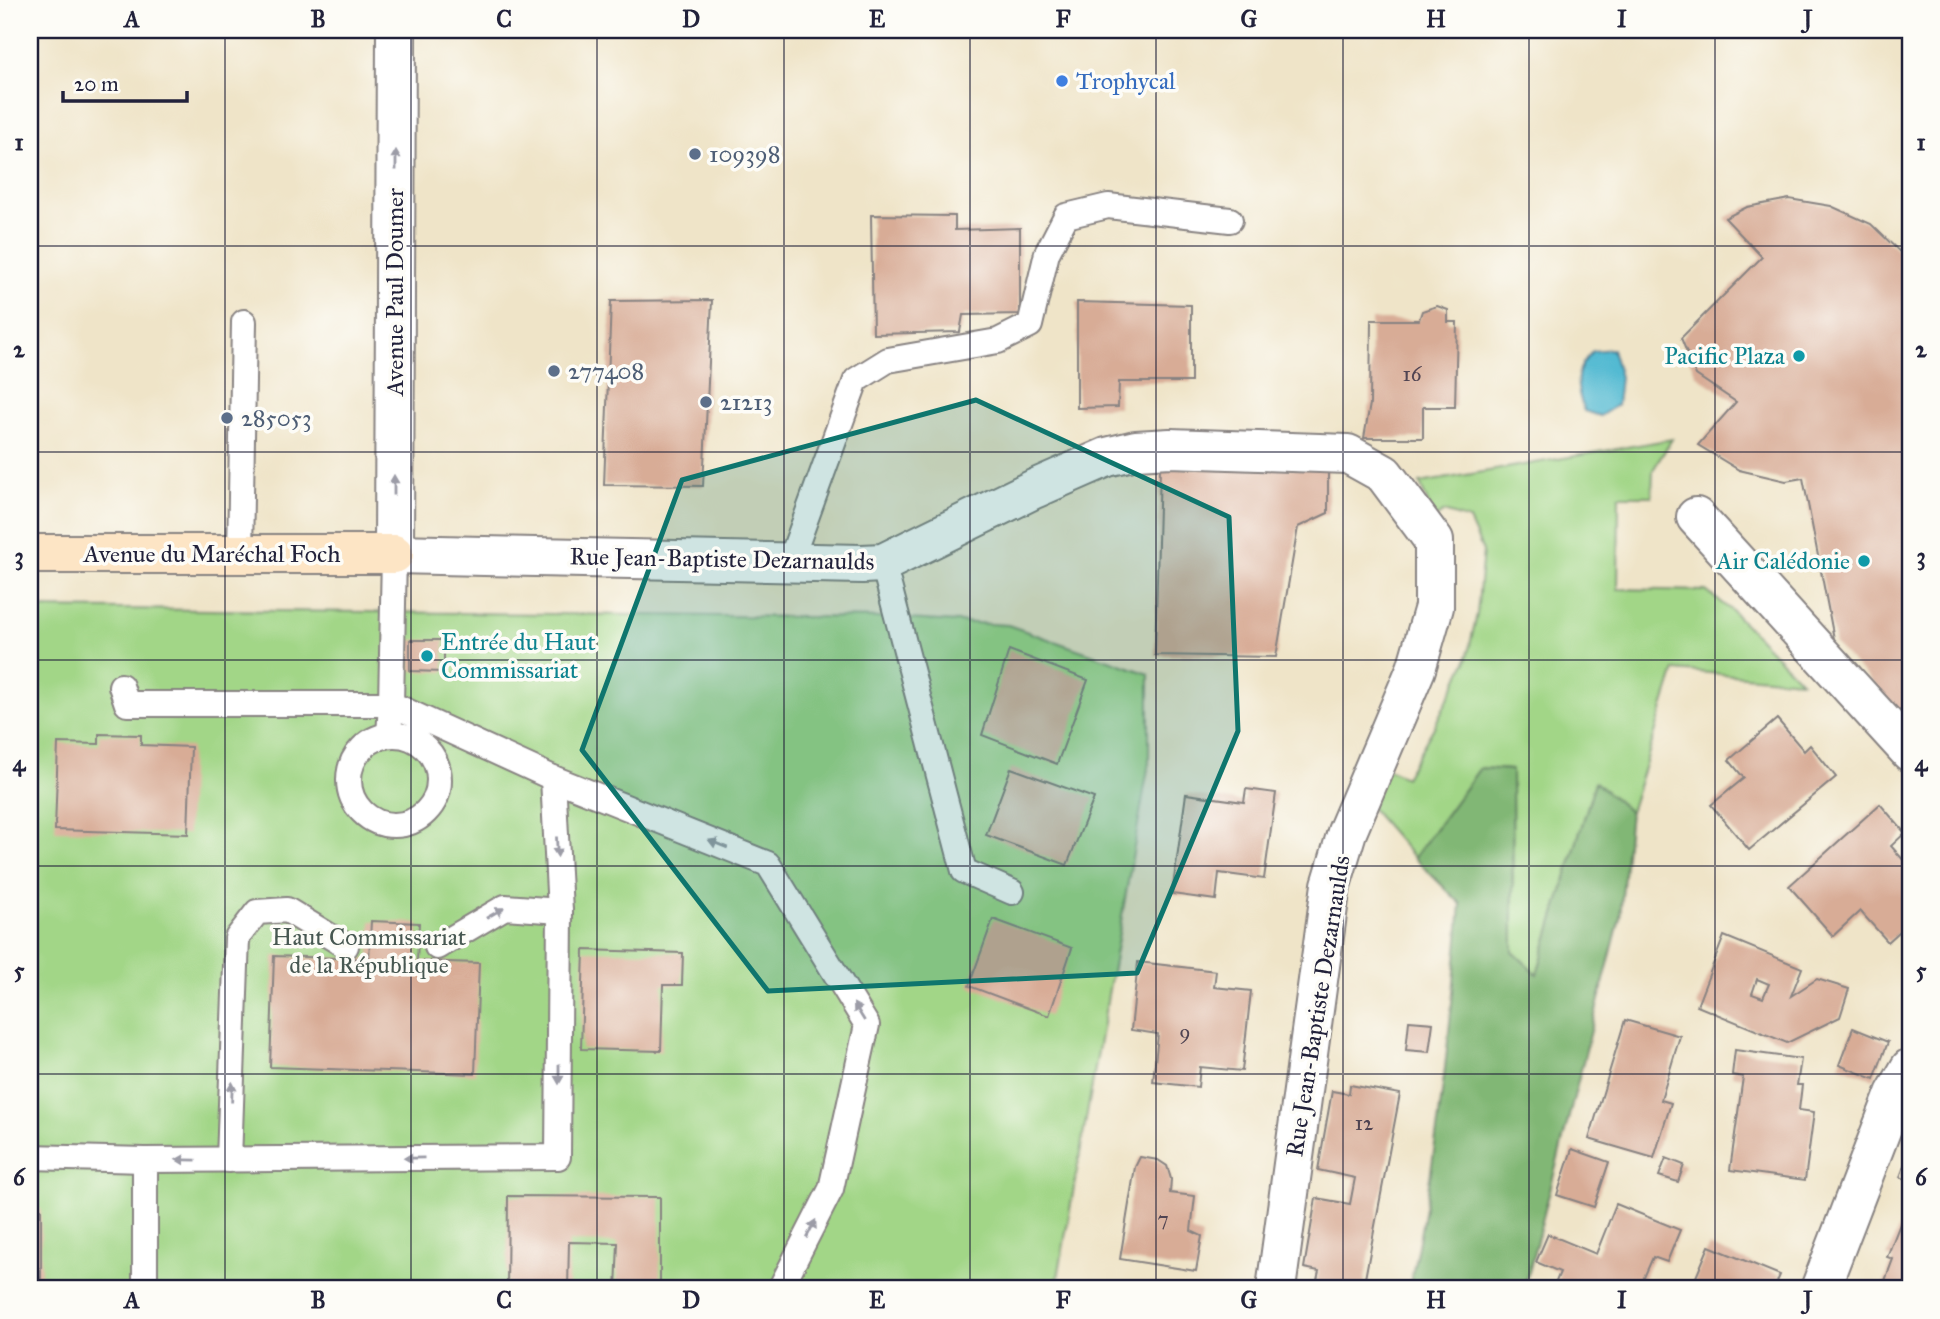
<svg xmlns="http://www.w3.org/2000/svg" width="1940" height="1319" viewBox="0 0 1940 1319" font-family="'IM FELL Great Primer',serif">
<rect width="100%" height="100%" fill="#fdfcf7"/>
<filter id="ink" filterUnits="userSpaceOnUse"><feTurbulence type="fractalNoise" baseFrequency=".0143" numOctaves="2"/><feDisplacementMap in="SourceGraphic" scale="14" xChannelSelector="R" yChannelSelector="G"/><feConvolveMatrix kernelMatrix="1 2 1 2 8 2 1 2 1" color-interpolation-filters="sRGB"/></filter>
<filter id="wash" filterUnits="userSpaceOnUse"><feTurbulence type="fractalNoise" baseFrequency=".00686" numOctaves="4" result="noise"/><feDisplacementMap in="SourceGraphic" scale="28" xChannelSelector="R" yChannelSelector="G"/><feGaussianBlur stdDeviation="1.57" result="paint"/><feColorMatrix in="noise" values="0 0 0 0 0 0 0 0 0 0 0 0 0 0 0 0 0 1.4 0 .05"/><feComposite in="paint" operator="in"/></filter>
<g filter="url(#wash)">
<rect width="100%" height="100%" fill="#efe4c8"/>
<g fill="#a2d687" stroke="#627c61" stroke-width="2">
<polygon points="1672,439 1653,470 1652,496 1619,496 1618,589 1706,591 1732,611 1801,681 1675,670 1630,812 1595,782 1537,974 1513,952 1512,770 1480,768 1414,858 1369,806 1386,768 1405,777 1433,729 1466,662 1477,614 1483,551 1469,520 1444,512 1434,519 1420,483"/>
<polygon points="30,608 890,618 1008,625 1149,674 1149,763 1056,1289 30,1289"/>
</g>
<path fill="#81b774" stroke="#526c58" stroke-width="2" d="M1480,768L1512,770L1513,952L1537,974L1595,782L1630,812L1620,918L1529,1272L1521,1289H1409C1437,1163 1450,1033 1461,904L1414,858Z"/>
<path fill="#53bad2" stroke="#3a6e86" stroke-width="2" d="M1612,349L1620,377L1617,405L1600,416L1584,411C1576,384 1572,372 1593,351Z"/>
<g id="blocks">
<g fill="#d8ac96" fill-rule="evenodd">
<polygon points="1789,199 1831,206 1871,224 1901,253 1910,269 1910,722 1835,644 1803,478 1786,481 1739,470 1698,445 1736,402 1696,375 1681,338 1762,257 1725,218 1747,207"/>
<polygon points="871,215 955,216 955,230 1020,228 1020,314 963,315 960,332 873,334"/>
<polygon points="712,300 703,486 604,485 611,301"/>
<polygon points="1077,302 1191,305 1191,382 1119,382 1118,407 1077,408"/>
<polygon points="1437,306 1448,310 1448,322 1457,322 1455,407 1423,407 1423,438 1364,438 1370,404 1371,320 1419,320 1422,311"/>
<polygon points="1160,468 1328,468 1328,513 1298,527 1276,657 1155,655"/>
<polygon points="410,640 444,640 444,672 410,671"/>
<polygon points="1009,650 1088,680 1057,764 982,735"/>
<polygon points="1777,719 1804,751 1810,745 1836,777 1749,850 1711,805 1744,778 1729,760"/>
<polygon points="99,734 141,735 141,745 191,747 188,834 55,830 58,743 99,744"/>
<polygon points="1011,768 1094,798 1067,865 986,835"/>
<polygon points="1246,789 1276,793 1264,879 1219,873 1216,900 1172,894 1186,794 1244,802"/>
<polygon points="1880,804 1905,833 1891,846 1905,862 1910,857 1910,922 1888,942 1860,911 1833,936 1789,886"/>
<polygon points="993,919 1072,948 1049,1016 969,986"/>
<polygon points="371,921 419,923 417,961 479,963 475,1074 270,1067 274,956 369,959"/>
<path d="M1724,936L1802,968L1791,996L1817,979L1849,989L1840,1017L1787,1043L1697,1006ZM1757,979L1769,984L1763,998L1752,994Z"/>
<polygon points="584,950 683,953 682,985 663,985 661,1051 581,1049"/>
<polygon points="1138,962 1216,971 1214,987 1251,991 1242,1071 1200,1067 1198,1087 1153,1082 1158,1034 1131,1030"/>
<polygon points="1625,1020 1680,1036 1661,1100 1671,1103 1654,1158 1589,1139"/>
<polygon points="1409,1021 1433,1023 1429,1052 1406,1050"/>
<polygon points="1853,1028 1888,1042 1874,1079 1839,1065"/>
<polygon points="1735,1050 1801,1059 1797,1085 1802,1085 1799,1110 1814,1112 1805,1180 1730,1170 1743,1077 1732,1075"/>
<polygon points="1350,1085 1400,1094 1363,1289 1315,1289 1319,1271 1304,1268 1316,1198 1350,1204 1355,1178 1318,1170 1332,1091 1349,1094"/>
<polygon points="1572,1149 1609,1162 1594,1207 1557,1195"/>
<polygon points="1910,1150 1910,1181 1900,1177"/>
<polygon points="1140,1157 1158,1160 1167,1166 1171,1179 1170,1193 1195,1196 1191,1231 1202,1236 1196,1271 1120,1259 1135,1167"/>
<polygon points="1666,1158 1684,1165 1678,1182 1659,1176"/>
<polygon points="508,1196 660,1197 660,1289 616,1289 618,1243 569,1242 568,1289 507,1289"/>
<polygon points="1616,1204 1680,1230 1667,1262 1653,1257 1639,1289 1553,1289 1560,1272 1536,1262 1548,1234 1596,1254"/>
<polygon points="30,1208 41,1209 41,1278 30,1278"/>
<polygon points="1902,1219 1910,1223 1910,1289 1882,1289 1893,1259 1887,1257"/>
<polygon points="1709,1246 1780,1275 1774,1289 1691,1289"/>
</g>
</g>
</g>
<g filter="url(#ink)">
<use href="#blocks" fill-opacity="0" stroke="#888382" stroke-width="2"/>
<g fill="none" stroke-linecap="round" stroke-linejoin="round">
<g stroke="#888382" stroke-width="28">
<g id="lane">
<polyline points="240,554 244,322"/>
<polyline points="394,554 391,704 553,778 768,864 867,1025 831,1189 780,1289"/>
<polyline points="790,562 856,380 888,360 998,341 1030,325 1047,253 1066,216 1108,206 1230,220"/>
<polyline points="883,563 964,871 1012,892"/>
<polyline points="121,686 127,704 391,704 389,735"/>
<circle cx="394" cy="780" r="45"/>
<polyline points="437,947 505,907 560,911"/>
<polyline points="30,1157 145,1160"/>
<polyline points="229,1160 237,938 257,912 287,910 346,946"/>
<polyline points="145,1289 145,1160 558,1157 560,911 553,778"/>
</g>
</g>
<g stroke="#888382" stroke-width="42">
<g id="street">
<polyline points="396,30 394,554 862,564 883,563 1034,489 1107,457 1136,450 1170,448 1348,454 1384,474 1434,541 1434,607 1416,669 1347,832 1331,885 1276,1289"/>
<polyline points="1696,517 1910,752"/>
<polyline points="1820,1289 1895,1094 1910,1068"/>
</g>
</g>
<g stroke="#888382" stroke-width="42">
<polyline id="secondary" points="30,554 394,554"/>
</g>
<use href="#lane" stroke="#fff" stroke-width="24"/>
<use href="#street" stroke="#fff" stroke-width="38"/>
<use href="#secondary" stroke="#fde5c5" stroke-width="38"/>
</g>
<defs><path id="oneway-solid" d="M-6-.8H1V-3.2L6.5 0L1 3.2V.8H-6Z" transform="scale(1.75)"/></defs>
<g fill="#9c9ca7">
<use href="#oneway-solid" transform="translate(396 160) rotate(-90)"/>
<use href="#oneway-solid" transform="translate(394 485) rotate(-90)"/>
<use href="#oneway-solid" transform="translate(718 844) rotate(-158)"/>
<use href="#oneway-solid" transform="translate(557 847) rotate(87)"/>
<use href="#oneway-solid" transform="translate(495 913) rotate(-30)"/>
<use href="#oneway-solid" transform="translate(859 1012) rotate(-122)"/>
<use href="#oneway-solid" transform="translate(559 1074) rotate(90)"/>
<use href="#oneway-solid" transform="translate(232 1092) rotate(-88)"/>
<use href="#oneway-solid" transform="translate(414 1158) rotate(179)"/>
<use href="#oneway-solid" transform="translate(186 1160) rotate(-179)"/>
<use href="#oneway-solid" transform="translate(811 1229) rotate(-63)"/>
</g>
</g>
<path fill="#0f766e" fill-opacity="0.2" stroke="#0f766e" stroke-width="5" stroke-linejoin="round" d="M976,400L1229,517L1238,731L1137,973L768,991L582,750L682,480Z"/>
<path fill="none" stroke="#22223b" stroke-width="2" stroke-opacity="0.55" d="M225,30V1289M411,30V1289M597,30V1289M784,30V1289M970,30V1289M1156,30V1289M1343,30V1289M1529,30V1289M1715,30V1289M30,246H1910M30,452H1910M30,660H1910M30,866H1910M30,1074H1910"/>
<circle fill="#3f7fe0" stroke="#fdfcf7" stroke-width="2.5" cx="1062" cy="81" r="7"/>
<g fill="#5c6f8a" stroke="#fdfcf7" stroke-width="2.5">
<circle cx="695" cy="154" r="7"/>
<circle cx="554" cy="371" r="7"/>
<circle cx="706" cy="402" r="7"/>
<circle cx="227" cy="418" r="7"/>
</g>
<g fill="#0f9aa8" stroke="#fdfcf7" stroke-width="2.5">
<circle cx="1799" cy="356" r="7"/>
<circle cx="1864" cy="561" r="7"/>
<circle cx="427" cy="656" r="7"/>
</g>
<g text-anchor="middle" stroke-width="7" stroke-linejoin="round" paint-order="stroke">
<g font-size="21" fill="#504452">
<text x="1412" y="381">16</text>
<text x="1185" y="1039">9</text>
<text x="1364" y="1130">12</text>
<text x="1163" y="1226">7</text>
</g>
<g font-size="24" fill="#366cbe" stroke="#fdfcf7" text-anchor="start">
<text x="1076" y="89">Trophycal</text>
</g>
<g font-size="24" fill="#4e5e75" stroke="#fdfcf7" text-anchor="start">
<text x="709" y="162">109398</text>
<text x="568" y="379">277408</text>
<text x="720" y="410">21213</text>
<text x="241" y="426">285053</text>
</g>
<g font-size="24" fill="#22223b" stroke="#fdfcf7">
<text transform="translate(395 292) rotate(-90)" y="8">Avenue Paul Doumer</text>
<text x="212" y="562">Avenue du Maréchal Foch</text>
<text transform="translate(722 559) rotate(1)" y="8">Rue Jean-Baptiste Dezarnaulds</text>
<text transform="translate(1318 1006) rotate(-81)" y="8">Rue Jean-Baptiste Dezarnaulds</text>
</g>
<g font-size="24" fill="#0d838f" stroke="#fdfcf7" text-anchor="end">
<text x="1785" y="364">Pacific Plaza</text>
<text x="1850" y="569">Air Calédonie</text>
<text x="441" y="650" text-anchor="start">Entrée du Haut<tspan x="441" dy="28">Commissariat</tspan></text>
</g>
<g font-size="24" fill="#485852" stroke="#fdfcf7">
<text x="369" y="945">Haut Commissariat<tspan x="369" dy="28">de la République</tspan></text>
</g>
</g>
<rect width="1940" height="1319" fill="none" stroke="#fdfcf7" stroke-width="77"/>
<path d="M63 91v10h124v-10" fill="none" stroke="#22223b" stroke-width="3.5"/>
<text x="74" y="91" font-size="21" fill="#22223b" stroke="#fdfcf7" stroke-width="5" paint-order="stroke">20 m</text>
<rect x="38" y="38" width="1864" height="1242" fill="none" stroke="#22223b" stroke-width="2.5"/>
<g font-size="23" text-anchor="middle" font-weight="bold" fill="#22223b">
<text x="132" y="27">A</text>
<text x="318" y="27">B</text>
<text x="504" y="27">C</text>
<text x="691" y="27">D</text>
<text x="877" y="27">E</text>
<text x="1063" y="27">F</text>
<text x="1249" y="27">G</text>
<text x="1436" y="27">H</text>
<text x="1622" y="27">I</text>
<text x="1808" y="27">J</text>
<text x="19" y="150">1</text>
<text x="1921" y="150">1</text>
<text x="19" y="357">2</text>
<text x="1921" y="357">2</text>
<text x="19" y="564">3</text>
<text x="1921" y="564">3</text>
<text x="19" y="771">4</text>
<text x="1921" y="771">4</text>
<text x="19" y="978">5</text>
<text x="1921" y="978">5</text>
<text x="19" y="1185">6</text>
<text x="1921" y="1185">6</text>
<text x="132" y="1308">A</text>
<text x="318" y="1308">B</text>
<text x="504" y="1308">C</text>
<text x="691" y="1308">D</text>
<text x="877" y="1308">E</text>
<text x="1063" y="1308">F</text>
<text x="1249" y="1308">G</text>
<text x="1436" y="1308">H</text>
<text x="1622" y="1308">I</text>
<text x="1808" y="1308">J</text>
</g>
</svg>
